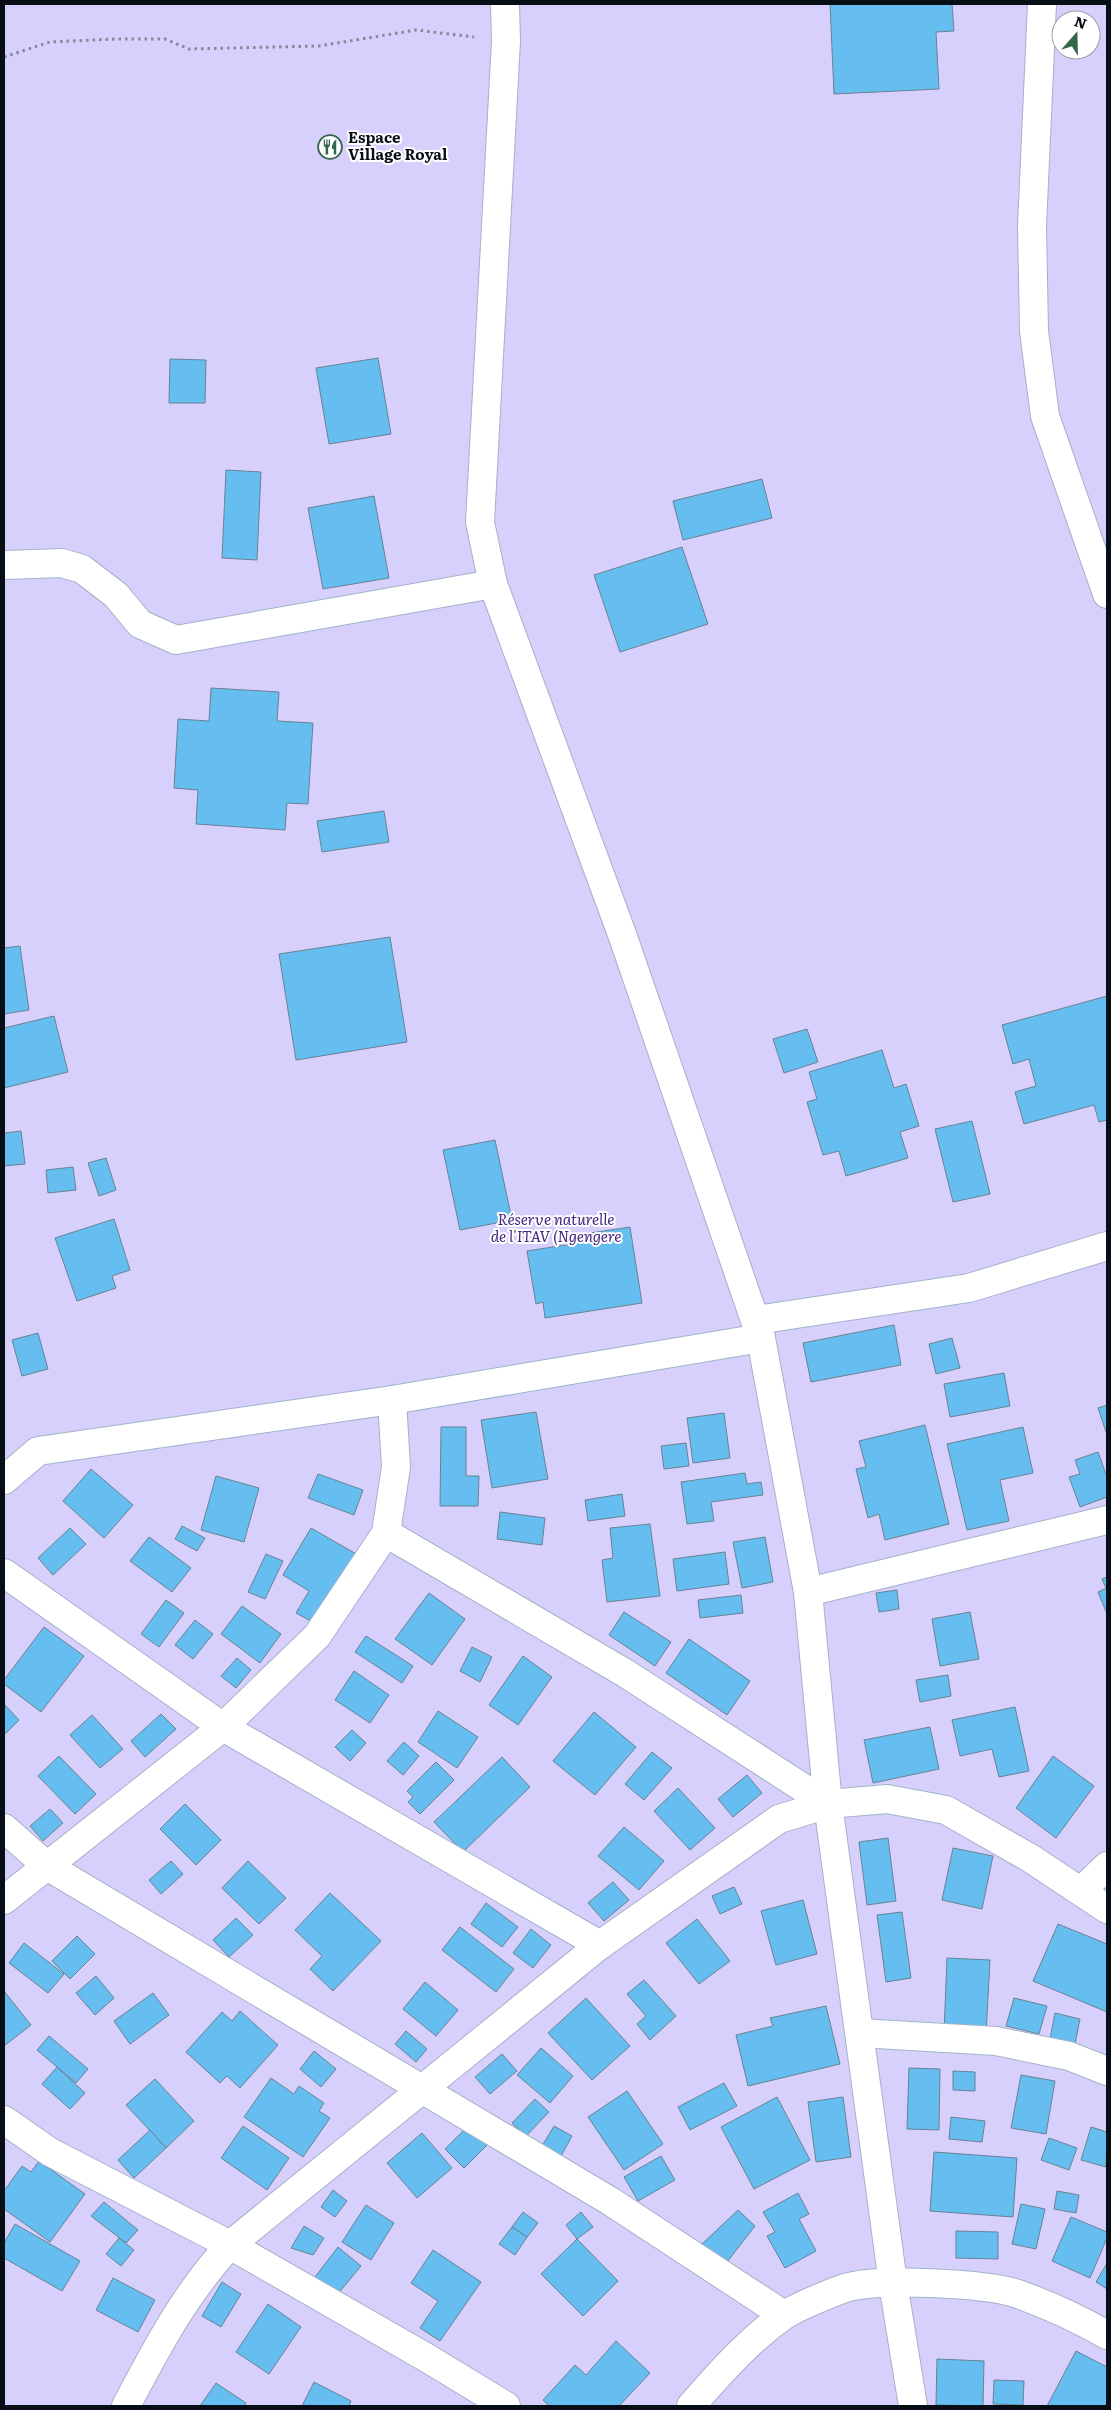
<svg xmlns="http://www.w3.org/2000/svg" width="1111" height="2410" viewBox="0 0 1111 2410" font-family="Literata,serif">
<rect width="100%" height="100%" fill="#e5f0fe"/>
<path fill="#d7d0fd" fill-rule="evenodd" d="M4,4H1107V2406H4ZM1061,20H1091V50H1061Z"/>
<g fill="#65beef" stroke="#698292">
<polygon points="830,4 952,4 954,31 936,32 939,89 834,94"/>
<polygon points="378,358 391,434 329,444 316,368"/>
<polygon points="170,359 206,360 205,403 169,403"/>
<polygon points="226,470 261,472 257,560 222,558"/>
<polygon points="762,479 772,518 683,540 673,501"/>
<polygon points="374,496 389,578 323,589 308,508"/>
<polygon points="682,547 708,624 620,652 594,575"/>
<polygon points="211,688 279,692 277,721 313,723 308,804 287,803 285,830 196,824 198,790 174,788 178,719 209,721"/>
<polygon points="384,811 389,842 322,852 317,821"/>
<polygon points="390,937 407,1042 296,1060 279,954"/>
<polygon points="20,946 29,1010 4,1014 4,948"/>
<polygon points="1107,996 1107,1120 1099,1122 1094,1105 1024,1124 1015,1092 1036,1086 1029,1059 1013,1064 1002,1025"/>
<polygon points="54,1016 68,1072 4,1088 4,1028"/>
<polygon points="807,1029 818,1062 784,1073 773,1039"/>
<polygon points="882,1050 894,1088 906,1084 919,1126 900,1132 908,1158 846,1176 839,1151 823,1155 807,1102 817,1099 809,1072"/>
<polygon points="972,1121 990,1194 953,1202 935,1129"/>
<polygon points="21,1131 25,1164 4,1166 4,1133"/>
<polygon points="495,1140 512,1220 460,1230 443,1150"/>
<polygon points="106,1158 116,1190 99,1196 88,1163"/>
<polygon points="73,1167 76,1190 48,1193 46,1170"/>
<polygon points="114,1219 130,1270 112,1276 116,1288 77,1301 55,1238"/>
<polygon points="630,1227 642,1303 545,1318 543,1302 536,1304 527,1251 578,1243 577,1235"/>
<polygon points="894,1325 901,1365 811,1382 803,1343"/>
<polygon points="38,1333 48,1369 22,1376 12,1340"/>
<polygon points="952,1338 960,1368 936,1374 929,1344"/>
<polygon points="1004,1373 1010,1406 950,1417 944,1384"/>
<polygon points="1107,1405 1107,1435 1098,1408"/>
<polygon points="536,1412 548,1479 492,1488 481,1420"/>
<polygon points="724,1413 730,1458 693,1463 687,1418"/>
<polygon points="925,1425 949,1524 885,1540 879,1514 868,1518 856,1469 866,1467 859,1441"/>
<polygon points="441,1427 466,1427 466,1476 479,1476 478,1506 440,1506"/>
<polygon points="1023,1427 1033,1473 1000,1480 1009,1521 967,1530 947,1444"/>
<polygon points="686,1443 689,1466 664,1469 661,1446"/>
<polygon points="1098,1452 1107,1477 1107,1497 1080,1507 1069,1477 1080,1474 1075,1460"/>
<polygon points="91,1469 133,1505 104,1538 63,1501"/>
<polygon points="745,1473 747,1484 761,1482 763,1495 711,1502 714,1521 687,1524 681,1482"/>
<polygon points="318,1474 363,1490 354,1515 308,1498"/>
<polygon points="216,1476 259,1488 244,1542 201,1530"/>
<polygon points="622,1494 625,1516 588,1521 585,1500"/>
<polygon points="500,1512 545,1518 542,1545 497,1539"/>
<polygon points="650,1524 660,1596 607,1602 602,1560 613,1558 610,1528"/>
<polygon points="182,1526 205,1538 197,1551 175,1539"/>
<polygon points="70,1528 86,1544 53,1575 38,1558"/>
<polygon points="311,1528 358,1555 316,1624 296,1613 309,1591 283,1575"/>
<polygon points="149,1537 191,1568 172,1592 130,1561"/>
<polygon points="765,1537 773,1582 742,1588 733,1542"/>
<polygon points="725,1552 729,1584 677,1591 673,1559"/>
<polygon points="266,1554 283,1561 265,1599 248,1592"/>
<polygon points="1107,1577 1107,1614 1098,1592 1106,1588 1102,1579"/>
<polygon points="897,1590 899,1609 879,1612 876,1593"/>
<polygon points="429,1593 465,1619 432,1665 395,1639"/>
<polygon points="741,1595 743,1613 700,1618 698,1600"/>
<polygon points="166,1600 184,1613 159,1647 141,1634"/>
<polygon points="242,1606 281,1634 260,1663 221,1634"/>
<polygon points="624,1612 671,1642 655,1666 609,1635"/>
<polygon points="970,1612 979,1659 940,1666 932,1619"/>
<polygon points="195,1620 213,1634 193,1659 175,1645"/>
<polygon points="44,1627 84,1656 41,1712 4,1684 4,1680"/>
<polygon points="366,1636 413,1666 402,1683 355,1652"/>
<polygon points="689,1639 750,1681 727,1715 666,1673"/>
<polygon points="472,1647 492,1657 480,1682 460,1671"/>
<polygon points="523,1656 552,1677 518,1725 489,1705"/>
<polygon points="237,1658 251,1670 236,1688 221,1676"/>
<polygon points="354,1671 389,1695 370,1723 335,1700"/>
<polygon points="948,1675 951,1696 920,1702 916,1680"/>
<polygon points="4,1704 19,1720 4,1735"/>
<polygon points="1015,1707 1029,1771 999,1777 992,1749 960,1756 952,1720"/>
<polygon points="438,1711 478,1737 457,1768 418,1742"/>
<polygon points="594,1712 636,1747 595,1795 553,1761"/>
<polygon points="161,1714 176,1729 145,1757 131,1741"/>
<polygon points="92,1715 123,1749 100,1768 70,1735"/>
<polygon points="930,1727 939,1769 873,1783 864,1740"/>
<polygon points="352,1730 366,1743 350,1761 335,1747"/>
<polygon points="404,1742 419,1756 403,1775 387,1761"/>
<polygon points="652,1752 672,1768 644,1800 625,1784"/>
<polygon points="59,1756 96,1794 75,1814 38,1776"/>
<polygon points="1053,1756 1094,1786 1056,1838 1016,1808"/>
<polygon points="502,1757 530,1787 463,1852 434,1822"/>
<polygon points="436,1762 454,1780 420,1814 408,1802 413,1797 407,1791"/>
<polygon points="747,1775 762,1793 733,1817 718,1799"/>
<polygon points="678,1788 715,1828 690,1850 654,1811"/>
<polygon points="185,1804 221,1840 196,1865 160,1829"/>
<polygon points="50,1809 63,1823 43,1841 30,1826"/>
<polygon points="624,1827 664,1861 639,1890 598,1856"/>
<polygon points="888,1838 896,1901 867,1905 859,1842"/>
<polygon points="953,1848 993,1856 982,1909 942,1900"/>
<polygon points="171,1861 183,1874 161,1894 149,1880"/>
<polygon points="248,1861 286,1898 259,1924 222,1888"/>
<polygon points="613,1882 629,1900 604,1921 588,1903"/>
<polygon points="734,1887 742,1904 720,1914 712,1896"/>
<polygon points="330,1893 381,1941 333,1991 310,1969 322,1956 295,1930"/>
<polygon points="803,1900 817,1954 776,1965 761,1911"/>
<polygon points="486,1903 518,1927 502,1947 471,1924"/>
<polygon points="902,1912 911,1978 886,1982 877,1915"/>
<polygon points="236,1918 253,1935 229,1957 213,1940"/>
<polygon points="697,1919 730,1961 699,1984 666,1943"/>
<polygon points="1058,1924 1107,1944 1107,2012 1033,1981"/>
<polygon points="460,1927 514,1969 496,1992 442,1950"/>
<polygon points="531,1929 551,1945 533,1968 513,1953"/>
<polygon points="77,1936 95,1954 70,1979 52,1961"/>
<polygon points="24,1943 64,1974 48,1993 9,1963"/>
<polygon points="947,1958 990,1960 986,2035 944,2033"/>
<polygon points="96,1976 114,1998 95,2015 76,1993"/>
<polygon points="644,1980 676,2016 650,2040 637,2024 646,2016 627,1994"/>
<polygon points="425,1982 458,2010 436,2036 403,2009"/>
<polygon points="4,1991 31,2025 4,2046"/>
<polygon points="153,1993 169,2015 130,2044 114,2021"/>
<polygon points="586,1998 630,2046 592,2080 548,2033"/>
<polygon points="1014,1998 1047,2006 1039,2034 1006,2026"/>
<polygon points="826,2006 840,2064 748,2086 736,2035 773,2026 770,2018"/>
<polygon points="240,2011 278,2045 240,2088 227,2076 220,2083 186,2052 222,2012 232,2021"/>
<polygon points="1055,2013 1080,2019 1075,2044 1050,2039"/>
<polygon points="406,2031 427,2049 416,2062 395,2044"/>
<polygon points="49,2036 88,2069 76,2083 37,2050"/>
<polygon points="541,2048 573,2076 550,2103 517,2075"/>
<polygon points="314,2051 336,2069 321,2087 300,2069"/>
<polygon points="502,2054 517,2071 490,2094 475,2077"/>
<polygon points="57,2067 85,2093 70,2109 42,2084"/>
<polygon points="909,2068 940,2069 939,2130 907,2129"/>
<polygon points="953,2071 975,2072 975,2091 953,2090"/>
<polygon points="1021,2075 1055,2081 1046,2134 1011,2128"/>
<polygon points="271,2078 294,2094 299,2086 324,2103 319,2111 330,2118 303,2157 244,2117"/>
<polygon points="155,2079 194,2121 166,2148 126,2105"/>
<polygon points="724,2083 737,2106 690,2130 678,2107"/>
<polygon points="627,2091 663,2144 624,2170 588,2117"/>
<polygon points="777,2097 810,2160 754,2189 721,2127"/>
<polygon points="843,2097 851,2157 816,2162 808,2102"/>
<polygon points="535,2099 549,2112 526,2136 512,2123"/>
<polygon points="951,2117 985,2121 982,2142 949,2139"/>
<polygon points="243,2126 289,2158 267,2190 221,2158"/>
<polygon points="468,2126 487,2145 464,2168 445,2149"/>
<polygon points="554,2126 572,2136 561,2156 542,2146"/>
<polygon points="1091,2127 1107,2132 1106,2167 1081,2160"/>
<polygon points="150,2130 166,2148 134,2178 118,2160"/>
<polygon points="422,2133 452,2168 417,2198 387,2163"/>
<polygon points="1049,2138 1077,2148 1069,2170 1041,2160"/>
<polygon points="934,2152 1017,2158 1013,2217 930,2211"/>
<polygon points="661,2156 675,2180 638,2201 624,2177"/>
<polygon points="39,2161 85,2194 50,2242 4,2209 4,2191 22,2166 31,2172"/>
<polygon points="333,2190 347,2201 335,2217 321,2207"/>
<polygon points="1057,2191 1079,2195 1076,2213 1054,2209"/>
<polygon points="798,2193 809,2214 799,2219 816,2251 785,2268 767,2236 775,2232 763,2212"/>
<polygon points="104,2202 138,2230 126,2243 91,2216"/>
<polygon points="1021,2204 1045,2209 1036,2249 1012,2244"/>
<polygon points="366,2205 394,2223 371,2260 342,2242"/>
<polygon points="738,2210 755,2226 727,2262 702,2244"/>
<polygon points="523,2212 538,2223 527,2237 512,2227"/>
<polygon points="581,2212 593,2227 577,2239 566,2225"/>
<polygon points="1071,2217 1107,2232 1107,2238 1090,2278 1052,2261"/>
<polygon points="15,2224 80,2261 62,2291 4,2258 4,2243"/>
<polygon points="304,2226 324,2238 313,2255 291,2248"/>
<polygon points="512,2227 527,2237 515,2255 499,2244"/>
<polygon points="956,2231 998,2232 998,2259 956,2258"/>
<polygon points="119,2238 134,2250 121,2266 106,2254"/>
<polygon points="577,2239 618,2281 583,2316 541,2274"/>
<polygon points="338,2247 361,2266 337,2295 315,2277"/>
<polygon points="433,2250 481,2282 440,2341 420,2328 438,2301 411,2283"/>
<polygon points="1107,2263 1107,2289 1096,2282"/>
<polygon points="113,2278 155,2300 138,2332 96,2310"/>
<polygon points="222,2282 241,2294 221,2327 202,2316"/>
<polygon points="268,2304 301,2327 269,2374 236,2352"/>
<polygon points="616,2341 650,2373 619,2406 549,2406 543,2400 575,2365 586,2375"/>
<polygon points="1076,2351 1107,2367 1107,2406 1047,2406"/>
<polygon points="937,2359 984,2361 983,2406 936,2405"/>
<polygon points="994,2380 1024,2381 1023,2405 993,2404"/>
<polygon points="314,2382 351,2401 349,2406 302,2406"/>
<polygon points="216,2383 246,2403 244,2406 200,2406"/>
</g>
<g fill="none" stroke-linecap="round" stroke-linejoin="round">
<g stroke="#a1b3c9" stroke-width="30">
<g id="street">
<polyline points="505,4 506,41 480,522 493,584 623,937 761,1338 808,1592 828,1804 893,2283 913,2406"/>
<polyline points="1042,4 1032,226 1034,331 1045,416 1107,594"/>
<polyline points="4,565 62,563 82,569 116,595 140,624 176,640 493,584"/>
<polyline points="756,1320 969,1288 1107,1246"/>
<polyline points="4,1480 38,1451 392,1400 761,1338"/>
<polyline points="386,1533 625,1673 828,1804"/>
<polyline points="4,1573 223,1727 600,1945"/>
<polyline points="808,1592 1107,1520"/>
<polyline points="4,1828 47,1866 610,2201 784,2315"/>
<polyline points="1081,1891 1107,1866"/>
<polyline points="4,1900 223,1727 317,1636 386,1533 396,1467 392,1400"/>
<polyline points="860,2033 996,2041 1069,2056 1107,2071"/>
<polyline points="4,2120 50,2152 230,2245 427,2358 506,2406"/>
<path d="M126,2406C156,2349 186,2292 230,2245L600,1945L779,1819L828,1804L887,1799L946,1810L1030,1858L1107,1909"/>
<path d="M691,2406C719,2374 748,2341 783,2316C794,2308 831,2293 845,2288C878,2278 985,2283 1018,2294C1049,2305 1079,2319 1107,2335"/>
</g>
</g>
<polyline stroke="#828b96" stroke-width="3" stroke-dasharray="2.5 4" stroke-linecap="butt" points="4,57 50,42 115,39 165,39 189,49 319,46 416,30 474,37"/>
<use href="#street" stroke="#fff" stroke-width="28"/>
</g>
<defs>
<g id="restaurant-ring" transform="scale(1.25)"><circle r="9.5" fill="#fff" stroke="#32674c" stroke-width="1.5"/><path d="M-5-6h1v4h1v-4h1v4h1v-4h1v5L-1.5 .5V6h-2V.5L-5-1ZM5-6V6H3V1.5H1.5Q1.5-4 5-6Z" fill="#32674c"/></g>
</defs>
<g fill-rule="evenodd">
<use href="#restaurant-ring" x="330" y="147"/>
</g>
<g text-anchor="middle" stroke-width="4" stroke-linejoin="round" paint-order="stroke">
<g font-size="15" font-weight="bold" fill="#080e16" stroke="#fff" text-anchor="start">
<text x="348" y="143">Espace<tspan x="348" dy="17">Village Royal</tspan></text>
</g>
<g font-size="15" font-style="italic" fill="#432780" stroke="#fff">
<text x="556" y="1225">Réserve naturelle<tspan x="556" dy="17">de l'ITAV (Ngengere</tspan></text>
</g>
</g>
<rect width="1111" height="2410" fill="none" stroke="#080e16" stroke-width="10"/>
<g transform="translate(1076 35) rotate(20)"><circle r="24" fill="#ffffff" stroke="#9c9fa2"/>
<path d="M0-4L9 19L0 12L-9 19Z" fill="#32674c"/>
<text y="-8" font-size="14" font-weight="bold" text-anchor="middle" fill="#080e16">N</text>
</g>
</svg>
